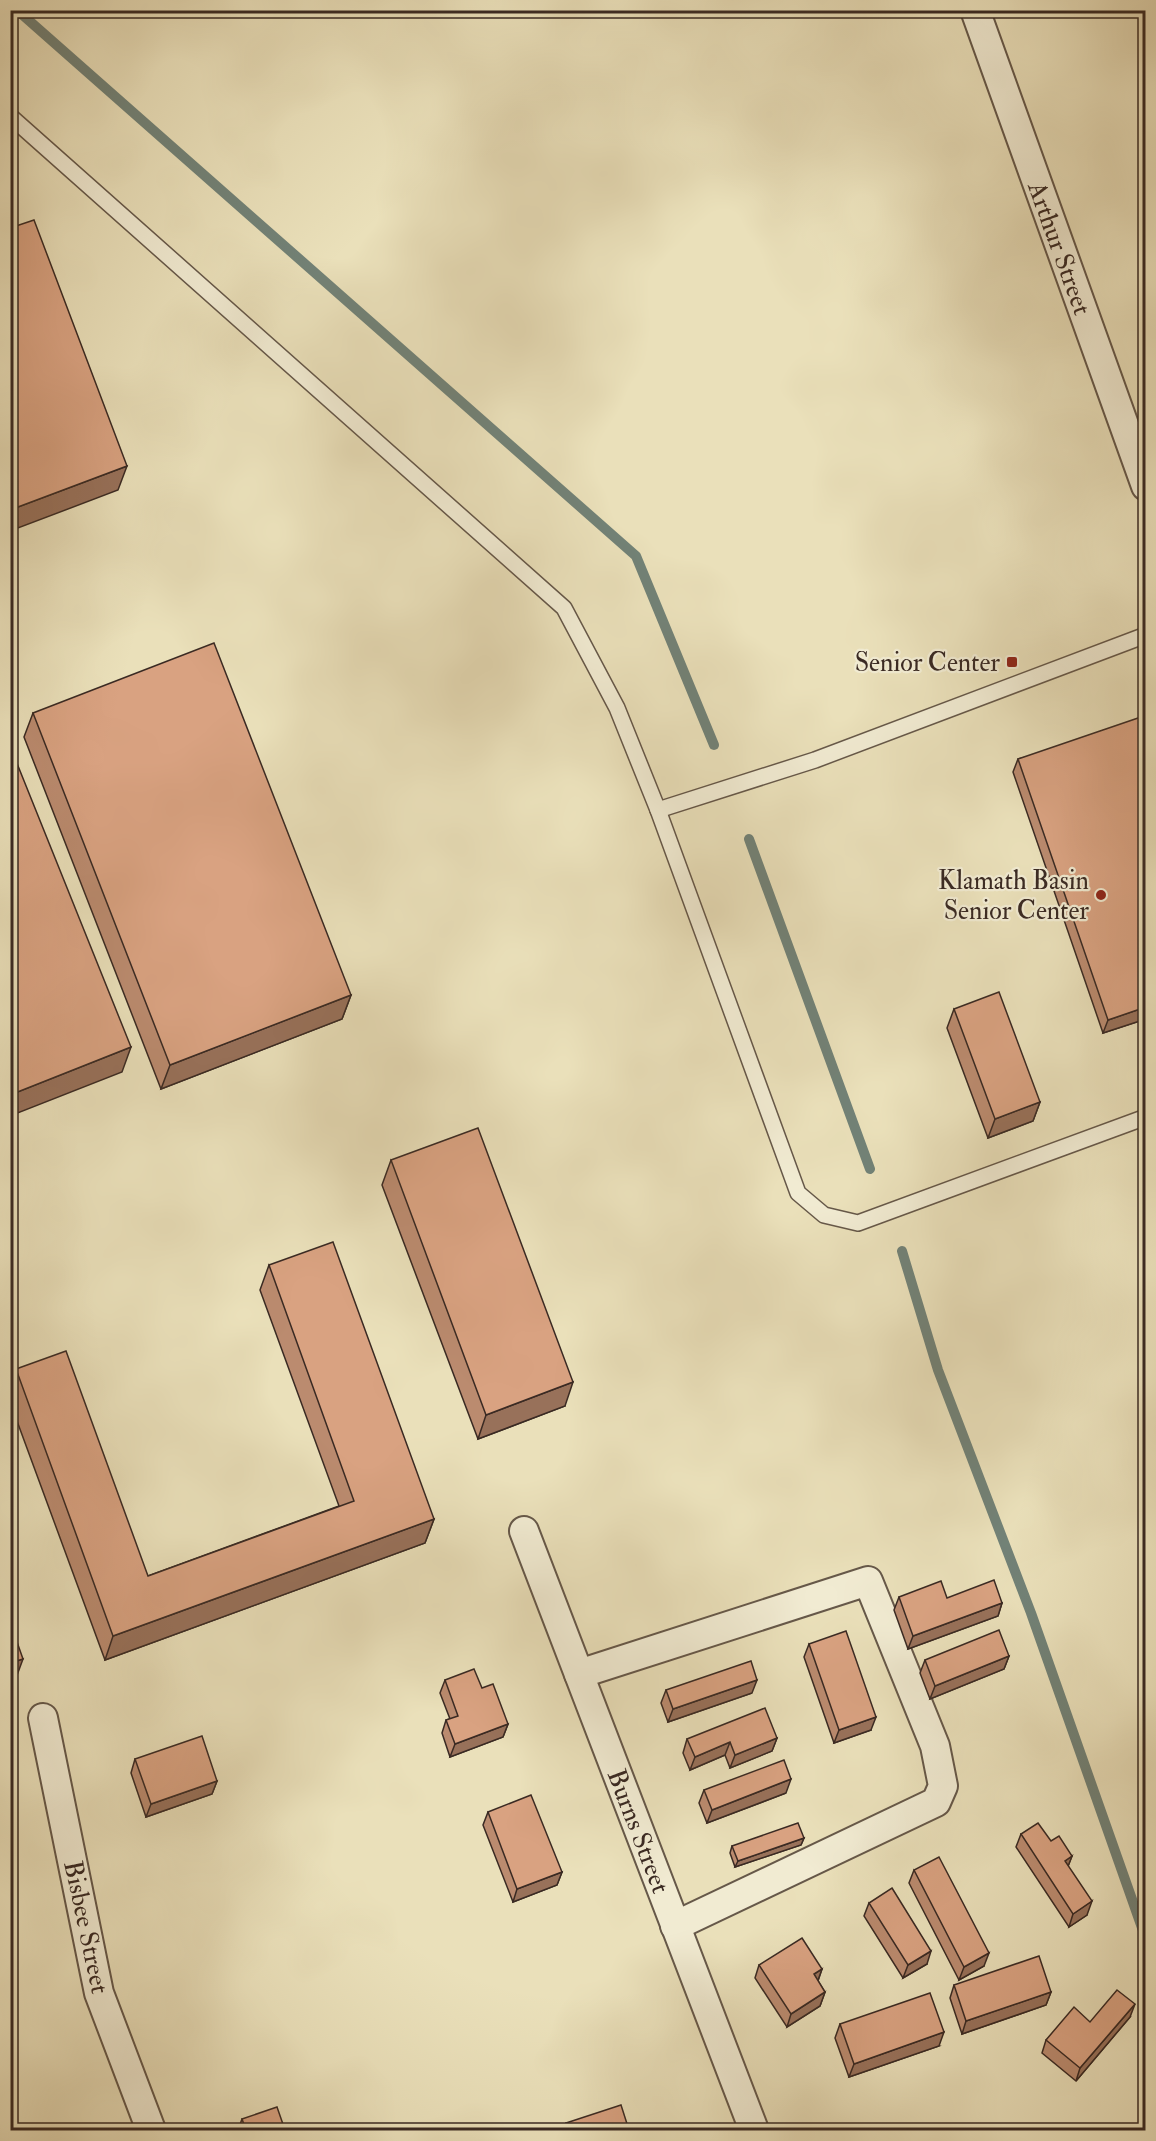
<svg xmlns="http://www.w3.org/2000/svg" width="1156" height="2141" viewBox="0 0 1156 2141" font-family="'IM FELL Double Pica',serif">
<rect width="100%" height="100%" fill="#eae0ba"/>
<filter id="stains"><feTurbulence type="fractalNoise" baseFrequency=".00333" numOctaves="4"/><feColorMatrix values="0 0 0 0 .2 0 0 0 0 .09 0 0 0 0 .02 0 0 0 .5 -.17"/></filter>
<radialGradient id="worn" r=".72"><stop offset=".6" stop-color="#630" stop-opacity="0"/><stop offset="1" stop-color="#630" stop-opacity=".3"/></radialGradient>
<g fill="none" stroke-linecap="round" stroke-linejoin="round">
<g stroke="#728277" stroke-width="10">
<polyline points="17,10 636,556 714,745"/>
<polyline points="749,839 870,1169"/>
<polyline points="902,1251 938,1370 1031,1613 1146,1939"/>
</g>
<g stroke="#665849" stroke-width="18">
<g id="service">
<polyline points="10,116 564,608 617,708 658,810 798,1193 824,1215 858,1223 1146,1117"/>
<polyline points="658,810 815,760 1146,635"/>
</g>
</g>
<g stroke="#665849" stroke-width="32">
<g id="minor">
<polyline points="975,10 1146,486"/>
<polyline points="524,1531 754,2130"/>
<polyline points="579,1674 868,1581 935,1746 943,1786 936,1802 675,1926"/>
<polyline points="43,1718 99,1993 151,2130"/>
</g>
</g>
<use href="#service" stroke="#f1ebd2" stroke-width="15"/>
<use href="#minor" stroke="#f1ebd2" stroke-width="28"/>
</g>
<g fill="#bb8b6f" stroke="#3a2a23" stroke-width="1.5">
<polygon points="33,713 351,995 342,1019 161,1089 24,737"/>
<polygon points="1146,730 1146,1019 1103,1033 1013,772 1018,759"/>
<polygon points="954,1009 1040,1102 1033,1121 988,1138 947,1028"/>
<polygon points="391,1160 565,1406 478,1439 382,1185"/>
<polygon points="269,1265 434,1519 425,1543 105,1660 10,1402 10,1385 16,1369 148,1576 339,1506 260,1290"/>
<polygon points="899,1597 947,1598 1002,1603 998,1616 908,1649 894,1610"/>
<polygon points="809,1644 871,1730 834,1743 804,1657"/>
<polygon points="1009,1656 1004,1669 930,1699 920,1673 925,1660"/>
<polygon points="445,1680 482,1688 508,1724 503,1737 450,1757 442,1733 446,1720 450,1719 440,1693"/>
<polygon points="666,1690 752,1693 668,1722 661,1703"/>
<polygon points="777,1738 772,1751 730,1768 725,1755 690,1770 683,1753 687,1739"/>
<polygon points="135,1759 217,1781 212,1794 146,1817 131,1773"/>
<polygon points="704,1790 786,1793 707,1823 699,1803"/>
<polygon points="488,1812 562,1872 557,1885 513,1902 483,1825"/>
<polygon points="1021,1834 1051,1841 1072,1856 1068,1866 1087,1915 1069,1927 1016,1847"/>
<polygon points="804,1838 801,1845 735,1867 730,1853 732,1846"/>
<polygon points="914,1870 984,1966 959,1980 909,1883"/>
<polygon points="869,1903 927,1964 903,1978 864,1916"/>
<polygon points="759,1965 822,1969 818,1981 825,1992 820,2006 787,2027 755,1978"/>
<polygon points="954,1985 1051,1992 1046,2005 962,2034 950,1998"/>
<polygon points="1130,2017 1076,2081 1042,2053 1046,2040 1090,2022"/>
<polygon points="840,2024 939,2046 849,2077 835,2038"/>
<polygon points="242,2119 285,2130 238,2130"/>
<polygon points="566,2123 629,2130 563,2130"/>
</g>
<g fill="#98715a" stroke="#3a2a23" stroke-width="1.5">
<polygon points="127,466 118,490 10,531 10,510"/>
<polygon points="351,995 342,1019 161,1089 170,1065"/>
<polygon points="1146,1007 1146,1019 1103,1033 1108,1020"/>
<polygon points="131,1047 122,1072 10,1116 10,1095"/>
<polygon points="1040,1102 1033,1121 988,1138 995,1119"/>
<polygon points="573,1382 565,1406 478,1439 486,1415"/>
<polygon points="434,1519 425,1543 105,1660 113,1636"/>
<polygon points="1002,1603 998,1616 908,1649 913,1636"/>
<polygon points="1009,1656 1004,1669 930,1699 935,1686"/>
<polygon points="23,1659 16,1678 10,1680 10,1663"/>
<polygon points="757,1680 752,1693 668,1722 673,1709"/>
<polygon points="876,1717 871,1730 834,1743 839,1730"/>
<polygon points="508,1724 503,1737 450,1757 455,1744"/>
<polygon points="777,1738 772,1751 730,1768 735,1755"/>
<polygon points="730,1742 725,1755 690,1770 695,1757"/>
<polygon points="791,1779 786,1793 707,1823 712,1810"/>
<polygon points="217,1781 212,1794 146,1817 151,1804"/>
<polygon points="804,1838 801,1845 735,1867 738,1861"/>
<polygon points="1072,1856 1067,1869 1065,1861"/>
<polygon points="562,1872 557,1885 513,1902 517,1889"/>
<polygon points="1092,1901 1087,1915 1069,1927 1073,1914"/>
<polygon points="931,1951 927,1964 903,1978 908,1965"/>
<polygon points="989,1953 984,1966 959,1980 964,1967"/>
<polygon points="822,1969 817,1983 814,1974"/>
<polygon points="825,1992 820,2006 787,2027 791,2014"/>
<polygon points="1051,1992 1046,2005 962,2034 966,2021"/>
<polygon points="1135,2004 1130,2017 1076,2081 1080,2068"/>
<polygon points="944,2032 939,2046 849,2077 854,2064"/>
</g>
<g fill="#d9a281" stroke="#3a2a23" stroke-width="1.5">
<polygon points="34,220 127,466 10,510 10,228"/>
<polygon points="214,643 351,995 170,1065 33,713"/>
<polygon points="1141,717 1146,730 1146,1007 1108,1020 1018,759"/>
<polygon points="10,746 131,1047 10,1095"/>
<polygon points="999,992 1040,1102 995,1119 954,1009"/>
<polygon points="478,1128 573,1382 486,1415 391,1160"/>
<polygon points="333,1242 434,1519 113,1636 16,1369 66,1351 148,1576 354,1501 269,1265"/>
<polygon points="994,1580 1002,1603 913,1636 899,1597 941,1581 947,1598"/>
<polygon points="10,1622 23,1659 10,1663"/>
<polygon points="999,1630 1009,1656 935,1686 925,1660"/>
<polygon points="846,1631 876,1717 839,1730 809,1644"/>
<polygon points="751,1661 757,1680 673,1709 666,1690"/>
<polygon points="474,1669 482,1688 493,1684 508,1724 455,1744 446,1720 458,1716 445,1680"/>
<polygon points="765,1708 777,1738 735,1755 730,1742 695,1757 687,1739"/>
<polygon points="202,1736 217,1781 151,1804 135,1759"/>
<polygon points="784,1760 791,1779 712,1810 704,1790"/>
<polygon points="531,1795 562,1872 517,1889 488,1812"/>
<polygon points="798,1823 804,1838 738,1861 732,1846"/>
<polygon points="1038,1823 1051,1841 1059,1836 1072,1856 1065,1861 1092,1901 1073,1914 1021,1834"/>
<polygon points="939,1857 989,1953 964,1967 914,1870"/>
<polygon points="892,1888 931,1951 908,1965 869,1903"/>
<polygon points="802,1938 822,1969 814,1974 825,1992 791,2014 759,1965"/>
<polygon points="1039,1956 1051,1992 966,2021 954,1985"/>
<polygon points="1117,1990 1135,2004 1080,2068 1046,2040 1074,2007 1090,2022"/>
<polygon points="930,1993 944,2032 854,2064 840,2024"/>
<polygon points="621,2105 629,2130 568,2130 566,2123"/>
<polygon points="277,2107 285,2130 246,2130 242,2119"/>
</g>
<g fill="#8f2418" stroke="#f1ebd2" stroke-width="2">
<rect x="1006" y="656" width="12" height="12" rx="3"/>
<circle cx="1101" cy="895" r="6"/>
</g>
<g text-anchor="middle" stroke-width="4.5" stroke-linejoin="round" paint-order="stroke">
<g font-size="26" fill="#3a2a23" stroke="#f1ebd2">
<text transform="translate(1060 248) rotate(70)" y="9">Arthur Street</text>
<text transform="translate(639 1831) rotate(69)" y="9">Burns Street</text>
<text transform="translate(87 1927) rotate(78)" y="9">Bisbee Street</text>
</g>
<g font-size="26" fill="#3a2a23" stroke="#f1ebd2" text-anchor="end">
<text x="1000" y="671">Senior Center</text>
<text x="1089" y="889">Klamath Basin<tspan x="1089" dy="30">Senior Center</tspan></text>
</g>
</g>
<rect width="1156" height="2141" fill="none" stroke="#eae0ba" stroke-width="36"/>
<rect x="12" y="12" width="1132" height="2117" fill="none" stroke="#3a2a23" stroke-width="3"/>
<rect x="18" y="18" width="1120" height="2105" fill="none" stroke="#3a2a23" stroke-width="1.5"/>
<rect width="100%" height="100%" filter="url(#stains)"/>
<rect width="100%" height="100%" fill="url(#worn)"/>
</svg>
